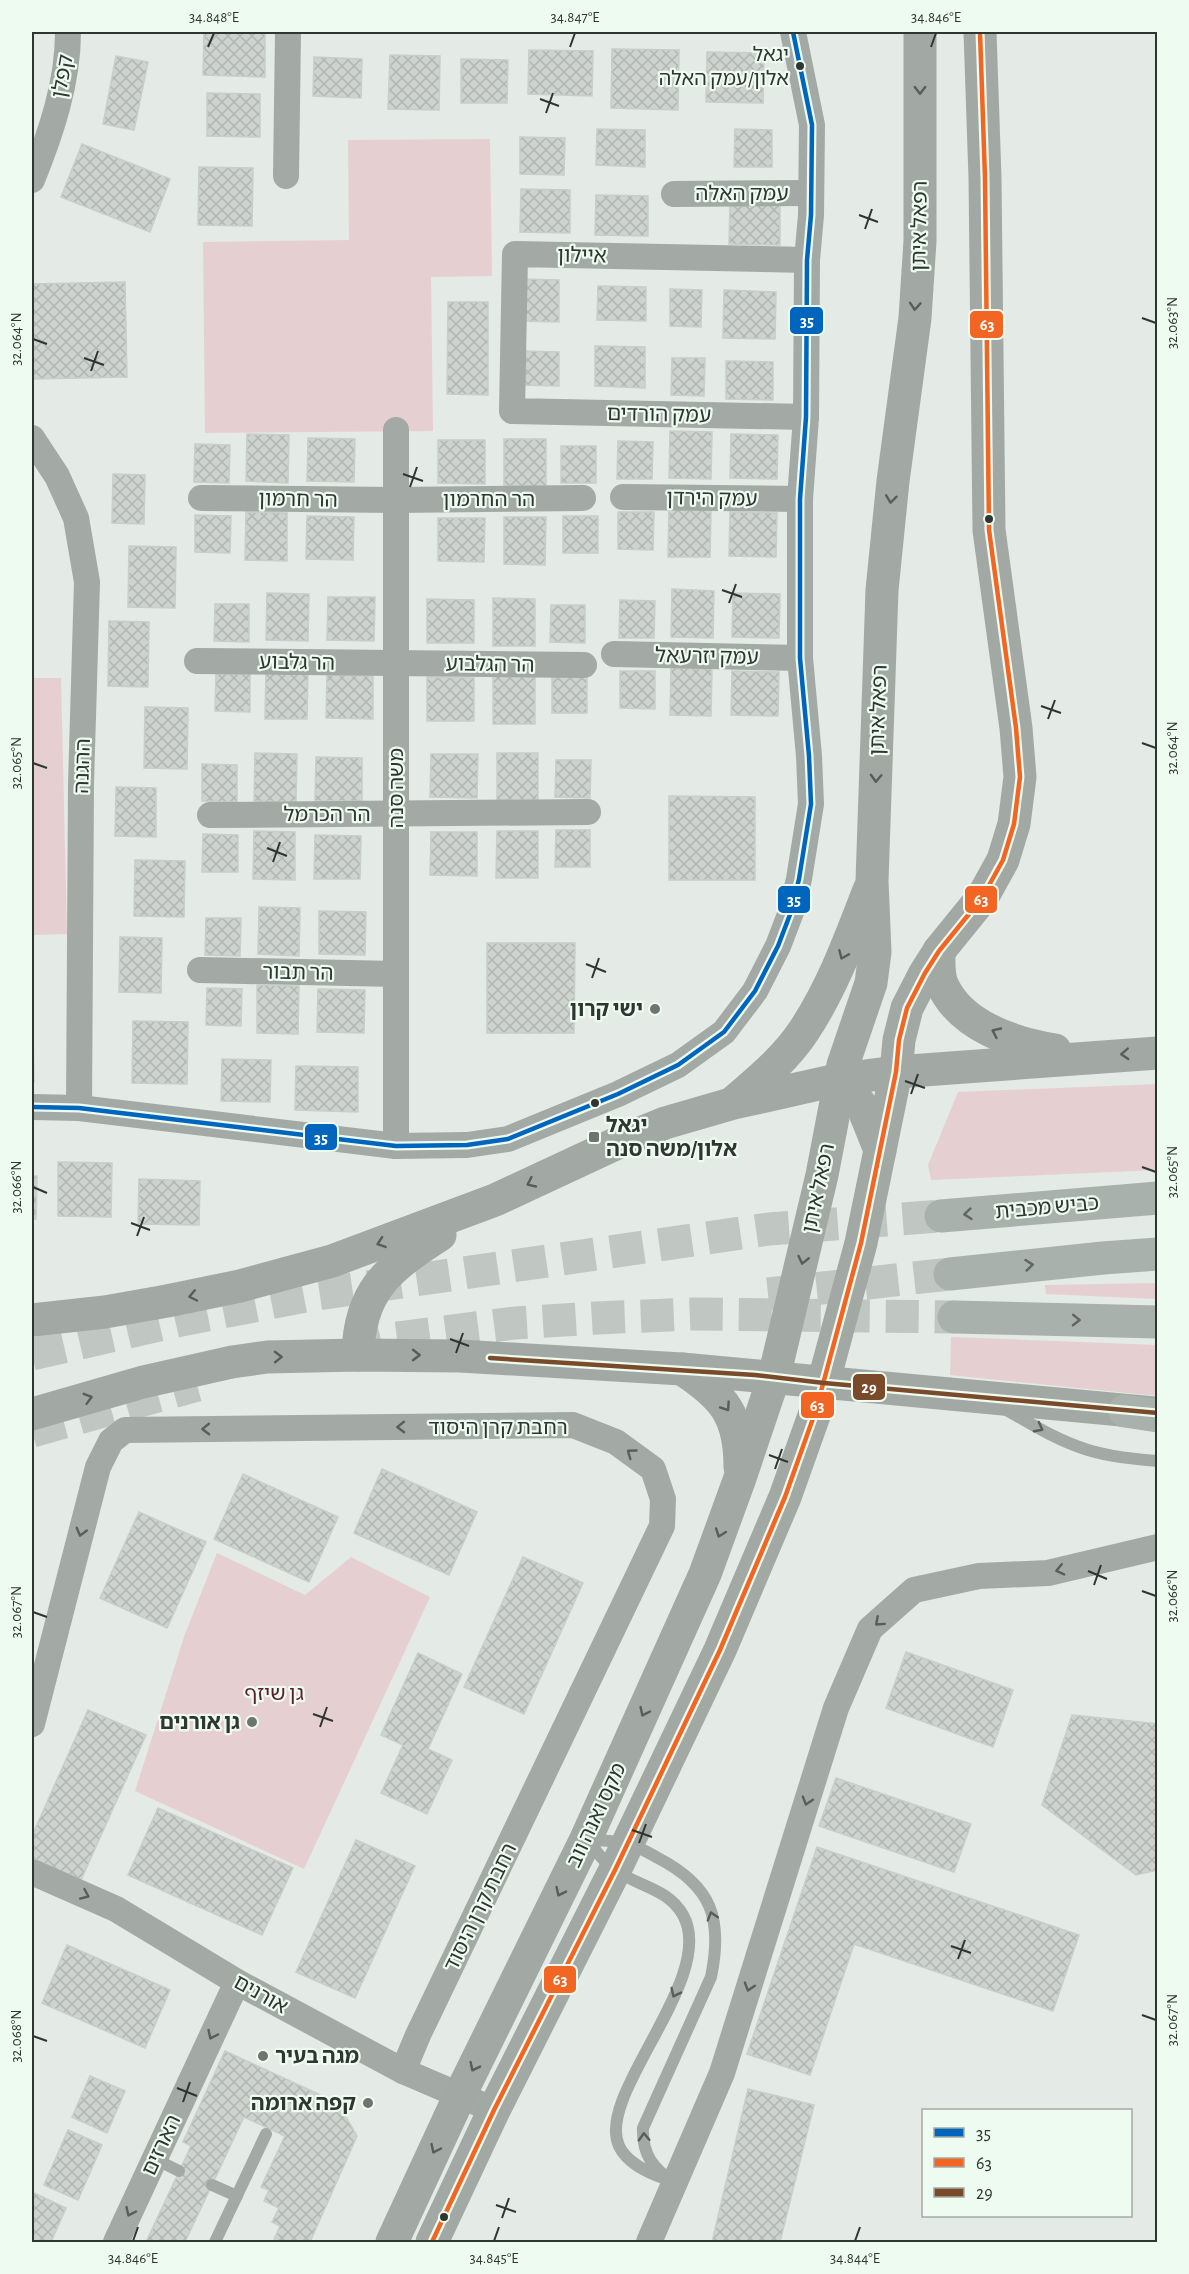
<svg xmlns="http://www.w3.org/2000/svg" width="1189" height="2274" viewBox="0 0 1189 2274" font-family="'Alegreya Sans','Noto Sans Hebrew',sans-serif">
<defs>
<pattern id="building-cross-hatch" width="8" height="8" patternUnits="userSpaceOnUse" patternTransform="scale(1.5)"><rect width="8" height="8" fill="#ced3cf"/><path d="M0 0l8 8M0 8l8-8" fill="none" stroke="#b1b6b2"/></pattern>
</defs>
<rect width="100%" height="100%" fill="#e4eae5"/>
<g fill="#e6cfd1">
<polygon points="490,139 492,276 431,277 433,431 205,433 203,242 349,240 348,140"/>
<polygon points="32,678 61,678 67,934 32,935"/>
<polygon points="1157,1084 1157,1170 931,1180 928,1165 958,1092"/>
<polygon points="1157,1283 1157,1299 1046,1294 1045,1285"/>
<polygon points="951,1337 1157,1345 1157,1396 950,1375"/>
<polygon points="217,1553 305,1595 351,1557 430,1597 304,1869 135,1791 185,1634"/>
</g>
<g fill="url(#building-cross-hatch)" stroke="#c8ceca" stroke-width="1.5">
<polygon points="204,32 265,32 265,77 203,75"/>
<polygon points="612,49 679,50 678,110 611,108"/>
<polygon points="529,50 593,51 592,96 528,94"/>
<polygon points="707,52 764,53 763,103 706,102"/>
<polygon points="390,55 440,56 439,110 388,109"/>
<polygon points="116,56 148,62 134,130 103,124"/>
<polygon points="314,57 362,59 361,98 313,96"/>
<polygon points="461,59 508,60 507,103 461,103"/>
<polygon points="207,93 260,94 260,137 207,136"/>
<polygon points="597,129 645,130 645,167 596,165"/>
<polygon points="735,129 772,130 772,167 734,167"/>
<polygon points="520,137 565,138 564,175 520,174"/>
<polygon points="82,144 170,179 150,232 61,197"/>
<polygon points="199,167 253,168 252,226 198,225"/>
<polygon points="521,189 570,190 570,233 520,232"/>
<polygon points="596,195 648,196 648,236 595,235"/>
<polygon points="730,204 780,205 780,245 729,244"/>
<polygon points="522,279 559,280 559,322 521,321"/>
<polygon points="125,282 127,377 32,379 32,284"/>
<polygon points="598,286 646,287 646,321 597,320"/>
<polygon points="670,289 702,290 701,327 670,326"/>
<polygon points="724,290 776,292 775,339 723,338"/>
<polygon points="448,302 488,302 488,395 447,394"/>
<polygon points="595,346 645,347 645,388 595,386"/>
<polygon points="523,351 559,352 559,386 522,385"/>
<polygon points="672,358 705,358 704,396 671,395"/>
<polygon points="726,361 773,362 773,400 726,399"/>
<polygon points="670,431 712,432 711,479 669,478"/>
<polygon points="247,434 289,435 288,483 246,481"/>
<polygon points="731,434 778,435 777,479 730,478"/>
<polygon points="308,438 355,439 354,482 307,481"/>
<polygon points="504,439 546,439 546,487 504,486"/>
<polygon points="438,440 485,440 485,484 438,483"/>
<polygon points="618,441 653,442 652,479 617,479"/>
<polygon points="195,444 230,445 229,483 194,482"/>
<rect x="561" y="446" width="35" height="37"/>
<polygon points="113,474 145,475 144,524 112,523"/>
<polygon points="669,509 711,510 710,557 668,557"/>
<polygon points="246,512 287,513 287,561 245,560"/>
<polygon points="618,512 654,512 653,550 618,549"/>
<polygon points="730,512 777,513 776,557 729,556"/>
<polygon points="195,515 231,516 230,553 195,552"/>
<polygon points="307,516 354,517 353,560 306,559"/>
<rect x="563" y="516" width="35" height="37"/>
<polygon points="504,517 546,517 545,565 504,564"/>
<polygon points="438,518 485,518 484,562 438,561"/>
<polygon points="129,546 176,547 175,608 128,607"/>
<polygon points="672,589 714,591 713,638 671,637"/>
<polygon points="267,593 309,594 308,641 266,640"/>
<polygon points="733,593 780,594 779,638 732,637"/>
<polygon points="328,597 375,597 374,641 327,640"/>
<polygon points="493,598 535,599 535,646 493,646"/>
<polygon points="427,599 474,600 474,643 427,643"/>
<polygon points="620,600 655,601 654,638 619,638"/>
<polygon points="215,604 249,604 249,642 214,641"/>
<polygon points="551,605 585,605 585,643 550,642"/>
<polygon points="109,621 149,622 148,687 108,686"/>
<polygon points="671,668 712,669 711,716 670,715"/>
<polygon points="266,671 308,672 307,719 265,719"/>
<polygon points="620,671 655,671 655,709 620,708"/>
<polygon points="732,671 779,672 778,716 731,715"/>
<polygon points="216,674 250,674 250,712 215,711"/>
<polygon points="327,675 373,676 373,719 326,718"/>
<polygon points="552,675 587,676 587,713 552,713"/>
<polygon points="493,676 535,677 535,724 493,724"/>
<polygon points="427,677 474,678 474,721 427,721"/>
<polygon points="145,707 188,708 187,769 144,768"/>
<polygon points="255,753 297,754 296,802 254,801"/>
<rect x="497" y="753" width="41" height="47"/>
<polygon points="431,754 478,754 477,798 430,797"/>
<polygon points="316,757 362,758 362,801 315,801"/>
<polygon points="556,760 591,760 590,798 555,797"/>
<polygon points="202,764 237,765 237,802 202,801"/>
<polygon points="116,787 156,788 156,837 115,836"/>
<polygon points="669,796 755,797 755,880 669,880"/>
<polygon points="556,830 590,830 590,867 555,867"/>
<polygon points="254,831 295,832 295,880 253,879"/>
<polygon points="497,831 538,831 538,878 496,878"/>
<polygon points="431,832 477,832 477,876 430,875"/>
<polygon points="203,834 238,835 238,872 202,872"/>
<polygon points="315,835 361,836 360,879 314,879"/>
<polygon points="135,860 185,861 184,917 134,916"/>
<polygon points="259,907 300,908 299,956 258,954"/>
<polygon points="319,911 366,912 365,955 319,954"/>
<polygon points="206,918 241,918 240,956 205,955"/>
<polygon points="120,937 162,938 161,993 119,992"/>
<polygon points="487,943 575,943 574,1033 487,1033"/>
<polygon points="257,985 299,986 298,1034 257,1033"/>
<polygon points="32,987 34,1082 32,1082"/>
<polygon points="207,988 242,989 241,1026 206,1025"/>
<polygon points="318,989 365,990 364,1033 317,1032"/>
<polygon points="133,1021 188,1022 187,1084 132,1083"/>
<polygon points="222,1059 271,1060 270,1102 221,1101"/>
<polygon points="296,1066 358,1067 358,1112 295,1110"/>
<polygon points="58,1162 112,1163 111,1217 58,1216"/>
<polygon points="32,1176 37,1176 36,1219 32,1219"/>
<polygon points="139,1179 200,1181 199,1225 138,1224"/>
<polygon points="382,1469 477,1512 449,1575 354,1533"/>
<polygon points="243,1474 338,1517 309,1582 214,1539"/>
<polygon points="139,1512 206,1542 167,1628 100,1598"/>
<polygon points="523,1557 583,1583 524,1714 464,1687"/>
<polygon points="906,1652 1013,1690 993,1747 886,1708"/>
<polygon points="418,1653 462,1674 428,1749 452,1760 427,1814 381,1793 403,1745 381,1735"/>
<polygon points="88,1710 146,1735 81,1880 32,1858 32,1836"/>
<polygon points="1072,1715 1158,1724 1158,1870 1136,1875 1042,1805"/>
<polygon points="836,1778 971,1824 954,1872 819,1826"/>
<polygon points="158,1808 293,1868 262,1935 128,1875"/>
<polygon points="356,1840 415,1866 355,1998 296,1972"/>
<polygon points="817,1847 1079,1935 1053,2011 854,1944 810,2075 747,2054"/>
<polygon points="67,1945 170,1990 145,2048 42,2003"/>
<polygon points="225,2051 338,2103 357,2136 310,2242 273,2242 280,2226 272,2222 279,2208 264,2201 269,2190 261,2187 285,2136 244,2117 185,2242 146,2242 191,2146 183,2142"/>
<polygon points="90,2076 125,2091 107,2133 72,2117"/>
<polygon points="748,2089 814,2105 780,2242 712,2242"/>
<polygon points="68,2130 102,2145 78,2200 44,2185"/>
<polygon points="32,2192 66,2208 51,2242 32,2242"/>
</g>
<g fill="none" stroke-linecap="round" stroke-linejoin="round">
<g stroke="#c0c6c1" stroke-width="33" stroke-dasharray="33 16" stroke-linecap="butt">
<polyline points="768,1294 950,1274"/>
<polyline points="349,1348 382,1340 515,1323 597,1318 693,1314 954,1317"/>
<polyline points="32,1354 181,1320 311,1295 769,1229 941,1216"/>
<polyline points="32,1431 197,1385"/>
</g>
<g stroke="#a3a9a5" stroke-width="12">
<path d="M1005,1409C1031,1424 1058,1441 1088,1450C1111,1457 1134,1459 1158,1461"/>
<path d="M587,1839C600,1841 616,1840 629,1844C639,1847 649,1853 658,1858C712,1886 723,1919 711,1977L643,2128C642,2154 653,2169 674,2182"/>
<path d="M587,1840C596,1850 604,1863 615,1870C637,1886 668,1888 683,1915C718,1978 595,2094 619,2146C627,2163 647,2172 663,2178"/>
<polyline points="155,2159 179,2171"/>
<polyline points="212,2185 237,2196"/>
<polyline points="215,2242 266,2134"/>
</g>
<g stroke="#a3a9a5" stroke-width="26">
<polyline points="286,176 288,32"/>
<path d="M32,180C51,133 68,83 68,32"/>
<polyline points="674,194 811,193"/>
<polyline points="806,417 512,411 515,254 807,260"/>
<polyline points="396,430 396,1146"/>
<polyline points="32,438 57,476 76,518 87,582 81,784 79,1108"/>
<polyline points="623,497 800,499"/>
<polyline points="201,498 396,500 583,498"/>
<polyline points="614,654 800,658"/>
<polyline points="197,661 584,665"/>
<polyline points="210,815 588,812"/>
<polyline points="200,970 396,974"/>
<polyline points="32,1107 79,1108 396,1146 467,1145 508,1139 618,1094 678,1065 724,1032 755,991 778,946 791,912 799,879 811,804 809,756 800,658 800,499 806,417 807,260 811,215 812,125 793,32"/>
<polyline points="32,1724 98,1467 111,1441 125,1430 573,1425 616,1442 653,1469 663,1499 662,1526 418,2035 403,2071"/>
<polyline points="32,1872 116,1909 237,1982 403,2071 494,2110"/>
<polyline points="116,2242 237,1982"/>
<polyline points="649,2242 722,2073 836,1708 870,1629 914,1590 979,1576 1048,1573 1158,1547"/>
</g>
<g stroke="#a2a9a4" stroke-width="33">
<path d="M939,951C939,962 938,974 942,984C960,1026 1013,1043 1055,1050"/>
<polyline points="841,1079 863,1108 880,1150"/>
<path d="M735,1101C759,1080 785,1059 803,1032C832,989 850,939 869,890"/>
<polyline points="32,1320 105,1312 167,1301 240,1286 332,1261 495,1200 626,1139 665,1123 734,1103 841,1079 896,1072 1158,1053"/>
<path d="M358,1355C359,1290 389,1268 440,1235"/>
<path d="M682,1369C724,1396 740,1416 740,1467"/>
<polyline points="32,1414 143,1382 232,1362 267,1357 358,1355 460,1356 682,1369 1154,1413"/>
<polyline points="392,2242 460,2095 586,1839 705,1574 740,1478 774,1377 822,1175 843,1065 871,983 875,952 872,881 882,590 893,481 915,318 920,241 920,32"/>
<polyline points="432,2242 494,2110 615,1870 720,1650 785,1497 816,1410 861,1243 896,1072 899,1040 907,1008 925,973 939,951 982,898 1003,860 1014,824 1020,777 1016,728 989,530 985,178 980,32"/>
</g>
<g stroke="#a9b1ac" stroke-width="33">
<polyline points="941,1216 1158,1198"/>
<polyline points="950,1274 1103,1258 1158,1254"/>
<polyline points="954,1317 1158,1322"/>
<polyline points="1125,1411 1158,1416"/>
</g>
<g stroke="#eefbf1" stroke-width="9">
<polyline id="bus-1" points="32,1107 79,1108 396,1146 467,1145 508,1139 618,1094 678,1065 724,1032 755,991 778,946 791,912 799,879 811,804 809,756 800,658 800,499 806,417 807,260 811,215 812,125 793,32"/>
</g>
<g stroke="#eefbf1" stroke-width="9">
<polyline id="bus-2" points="432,2242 494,2110 615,1870 720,1650 785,1497 816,1410 861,1243 896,1072 899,1040 907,1008 925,973 939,951 982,898 1003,860 1014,824 1020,777 1016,728 989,530 985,178 980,32"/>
</g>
<g stroke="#eefbf1" stroke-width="9">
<polyline id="bus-3" points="490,1358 755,1375 824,1383 1158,1413"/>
</g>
<use href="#bus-1" stroke="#0065bd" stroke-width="4.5"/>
<use href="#bus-2" stroke="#f26522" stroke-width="4.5"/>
<use href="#bus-3" stroke="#7a4b2a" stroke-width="4.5"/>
</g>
<defs><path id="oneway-chevron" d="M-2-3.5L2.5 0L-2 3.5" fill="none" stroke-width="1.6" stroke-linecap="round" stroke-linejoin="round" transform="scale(1.5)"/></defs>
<g stroke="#575e59">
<use href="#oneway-chevron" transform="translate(920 90) rotate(90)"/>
<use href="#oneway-chevron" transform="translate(915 306) rotate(94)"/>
<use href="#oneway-chevron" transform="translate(891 499) rotate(97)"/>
<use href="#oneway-chevron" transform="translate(876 778) rotate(92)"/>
<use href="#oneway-chevron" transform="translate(843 955) rotate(113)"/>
<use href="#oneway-chevron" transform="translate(996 1032) rotate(-155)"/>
<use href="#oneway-chevron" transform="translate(1125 1054) rotate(177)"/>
<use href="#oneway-chevron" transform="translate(531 1183) rotate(155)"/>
<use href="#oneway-chevron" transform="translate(381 1243) rotate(161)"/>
<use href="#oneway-chevron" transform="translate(803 1260) rotate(103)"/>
<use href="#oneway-chevron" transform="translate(193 1296) rotate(168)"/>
<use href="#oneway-chevron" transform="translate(416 1355)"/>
<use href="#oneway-chevron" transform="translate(278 1357) rotate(-1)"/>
<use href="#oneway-chevron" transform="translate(88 1398) rotate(-16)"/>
<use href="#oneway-chevron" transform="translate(726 1407) rotate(56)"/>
<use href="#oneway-chevron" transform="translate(720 1533) rotate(110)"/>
<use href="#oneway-chevron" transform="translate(644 1712) rotate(115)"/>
<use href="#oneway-chevron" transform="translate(560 1892) rotate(116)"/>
<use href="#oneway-chevron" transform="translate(474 2067) rotate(116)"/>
<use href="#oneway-chevron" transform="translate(435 2149) rotate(115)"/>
</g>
<g stroke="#606762">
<use href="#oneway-chevron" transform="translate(968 1214) rotate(174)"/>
<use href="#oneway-chevron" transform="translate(1029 1265) rotate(-6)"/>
<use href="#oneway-chevron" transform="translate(1076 1320) rotate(1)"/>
</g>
<g stroke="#585e5a">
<use href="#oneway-chevron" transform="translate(401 1427) rotate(179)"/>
<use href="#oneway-chevron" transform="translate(1039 1428) rotate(28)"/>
<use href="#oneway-chevron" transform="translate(206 1429) rotate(179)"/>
<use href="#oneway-chevron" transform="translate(631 1453) rotate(-144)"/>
<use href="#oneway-chevron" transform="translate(81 1532) rotate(105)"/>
<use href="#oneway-chevron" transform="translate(1060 1570) rotate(167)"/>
<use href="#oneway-chevron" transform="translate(879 1622) rotate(138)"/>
<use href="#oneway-chevron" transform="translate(807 1801) rotate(107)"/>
<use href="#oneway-chevron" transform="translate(85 1895) rotate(24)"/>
<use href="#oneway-chevron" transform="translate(712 1916) rotate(-107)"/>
<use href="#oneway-chevron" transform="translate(749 1987) rotate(107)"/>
<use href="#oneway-chevron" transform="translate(675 1993) rotate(116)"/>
<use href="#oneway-chevron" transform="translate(212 2035) rotate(115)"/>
<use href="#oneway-chevron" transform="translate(644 2137) rotate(-92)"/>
<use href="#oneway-chevron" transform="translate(130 2212) rotate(115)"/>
</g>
<path fill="none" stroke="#2f3531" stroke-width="2" d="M208,47L214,33M570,47L575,33M931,47L936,33M540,99L559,106M546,113L553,93M859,215L878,222M865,229L872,209M1142,318L1156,323M33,339L47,344M84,358L104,365M91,371L98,351M403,474L423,481M410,487L417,467M722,590L742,597M729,603L736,584M1041,706L1061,713M1048,719L1055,700M1142,743L1156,748M33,763L47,768M267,848L287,856M273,862L280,842M586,964L606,972M592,978L599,958M905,1081L925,1088M911,1094L918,1074M1142,1167L1156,1172M33,1187L47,1193M131,1223L150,1230M137,1236L144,1217M450,1339L469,1346M456,1353L463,1333M769,1455L788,1462M775,1469L782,1449M1088,1571L1107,1579M1094,1585L1101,1565M1142,1591L1156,1596M33,1612L47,1617M313,1714L333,1721M320,1727L327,1707M632,1830L652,1837M639,1843L646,1824M951,1946L971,1953M958,1959L965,1940M1142,2015L1156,2020M33,2036L47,2041M177,2088L197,2096M183,2102L190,2082M496,2205L516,2212M502,2218L509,2198M133,2241L138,2227M494,2241L499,2227M855,2241L860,2227"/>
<g fill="#2f3531" stroke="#eefbf1" stroke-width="2">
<circle cx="800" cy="66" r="5"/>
<circle cx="989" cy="519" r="5"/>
<circle cx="595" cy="1103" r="5"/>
<circle cx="444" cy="2217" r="5"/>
</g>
<g fill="#6e7470" stroke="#eefbf1" stroke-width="2">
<circle cx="655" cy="1009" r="6"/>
<rect x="588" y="1131" width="12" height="12" rx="3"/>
<circle cx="252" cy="1722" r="6"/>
<circle cx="263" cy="2056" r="6"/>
<circle cx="368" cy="2103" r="6"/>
</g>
<g text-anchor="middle" stroke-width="4.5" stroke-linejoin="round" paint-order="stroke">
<g font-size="20" fill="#2f3531" stroke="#eefbf1" text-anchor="end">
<text x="789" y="61">יגאל<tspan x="789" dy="24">אלון/עמק האלה</tspan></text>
</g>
<g font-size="21" fill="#2f3531" stroke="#eefbf1">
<text transform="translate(62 76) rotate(-80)" y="7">קפלן</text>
<text x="742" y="200">עמק האלה</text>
<text transform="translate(919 226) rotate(-89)" y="7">רפאל איתן</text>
<text transform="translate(582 255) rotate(1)" y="7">איילון</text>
<text transform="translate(659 414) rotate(1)" y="7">עמק הורדים</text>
<text transform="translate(712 498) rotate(1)" y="7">עמק הירדן</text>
<text transform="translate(298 499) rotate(1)" y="7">הר חרמון</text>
<text x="489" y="506">הר החרמון</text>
<text transform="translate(707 656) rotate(1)" y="7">עמק יזרעאל</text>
<text transform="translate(297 662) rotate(1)" y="7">הר גלבוע</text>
<text transform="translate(490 664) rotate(1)" y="7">הר הגלבוע</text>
<text transform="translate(878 710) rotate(-88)" y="7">רפאל איתן</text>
<text transform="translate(82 766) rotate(-88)" y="7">ההגנה</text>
<text transform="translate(396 788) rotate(-90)" y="7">משה סנה</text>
<text x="327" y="821">הר הכרמל</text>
<text transform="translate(298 972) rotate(1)" y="7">הר תבור</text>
<text transform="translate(818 1188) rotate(-78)" y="7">רפאל איתן</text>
<text transform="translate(1047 1207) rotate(-5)" y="7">כביש מכבית</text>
<text x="498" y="1434">רחבת קרן היסוד</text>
<text transform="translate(596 1815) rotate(-65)" y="7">מקס ואנה ווב</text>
<text transform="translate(480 1907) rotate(-64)" y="7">רחבת קרן היסוד</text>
<text transform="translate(261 1994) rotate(29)" y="7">אורנים</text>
<text transform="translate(161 2145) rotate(-65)" y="7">הארזים</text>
</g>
<g font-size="21" font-weight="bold" fill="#2f3531" stroke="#eefbf1" text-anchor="end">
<text x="643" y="1016">ישי קרון</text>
<text x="606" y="1132" text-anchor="start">יגאל<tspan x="606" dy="24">אלון/משה סנה</tspan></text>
<text x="240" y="1729">גן אורנים</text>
<text x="275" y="2063" text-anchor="start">מגה בעיר</text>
<text x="356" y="2110">קפה ארומה</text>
</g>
<g font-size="21" fill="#5c1c2d" stroke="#eefbf1">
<text x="274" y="1700">גן שיזף</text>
</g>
</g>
<g stroke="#eefbf1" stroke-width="2">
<rect x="789" y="306" width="35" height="29" rx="6" fill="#0065bd"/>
<rect x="969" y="310" width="35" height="29" rx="6" fill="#f26522"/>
<rect x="964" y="885" width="34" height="29" rx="6" fill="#f26522"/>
<rect x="777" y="885" width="34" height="29" rx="6" fill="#0065bd"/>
<rect x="304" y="1123" width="34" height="28" rx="6" fill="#0065bd"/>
<rect x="852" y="1373" width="34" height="28" rx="6" fill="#7a4b2a"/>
<rect x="800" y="1391" width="35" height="28" rx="6" fill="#f26522"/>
<rect x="543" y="1965" width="34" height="29" rx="6" fill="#f26522"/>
</g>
<g font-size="16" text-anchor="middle" font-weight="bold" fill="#fff">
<text x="807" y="326">35</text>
<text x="987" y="330">63</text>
<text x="981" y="905">63</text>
<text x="794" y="905">35</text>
<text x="321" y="1143">35</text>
<text x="869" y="1393">29</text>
<text x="817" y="1411">63</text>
<text x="560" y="1985">63</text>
</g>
<rect width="1189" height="2274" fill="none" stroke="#eefbf1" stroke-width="66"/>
<rect x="922" y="2109" width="210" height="108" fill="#eefbf1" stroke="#a2aca4" stroke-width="1.5"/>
<rect x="934" y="2128" width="30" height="9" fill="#0065bd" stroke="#a2aca4" stroke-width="1.5"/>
<text x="976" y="2139" font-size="18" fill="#2f3531">35</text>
<rect x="934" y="2158" width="30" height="9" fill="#f26522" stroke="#a2aca4" stroke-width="1.5"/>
<text x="976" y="2169" font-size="18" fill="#2f3531">63</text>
<rect x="934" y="2188" width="30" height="9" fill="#7a4b2a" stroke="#a2aca4" stroke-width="1.5"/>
<text x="976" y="2199" font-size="18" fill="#2f3531">29</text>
<rect x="33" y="33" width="1123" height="2208" fill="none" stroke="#2f3531" stroke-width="2"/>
<g font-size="15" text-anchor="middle" fill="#2f3531">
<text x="214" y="22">34.848°E</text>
<text x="575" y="22">34.847°E</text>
<text x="936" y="22">34.846°E</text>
<text transform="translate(1172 323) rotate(-90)" y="5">32.063°N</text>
<text transform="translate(16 339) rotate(-90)" y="5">32.064°N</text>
<text transform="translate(1172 748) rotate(-90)" y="5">32.064°N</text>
<text transform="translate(16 763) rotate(-90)" y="5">32.065°N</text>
<text transform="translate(1172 1172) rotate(-90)" y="5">32.065°N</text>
<text transform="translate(16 1187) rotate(-90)" y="5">32.066°N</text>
<text transform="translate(1172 1596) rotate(-90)" y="5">32.066°N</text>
<text transform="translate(16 1612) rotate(-90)" y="5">32.067°N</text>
<text transform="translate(1172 2020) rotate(-90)" y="5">32.067°N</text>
<text transform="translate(16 2036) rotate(-90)" y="5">32.068°N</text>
<text x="133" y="2263">34.846°E</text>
<text x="494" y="2263">34.845°E</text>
<text x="855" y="2263">34.844°E</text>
</g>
</svg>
